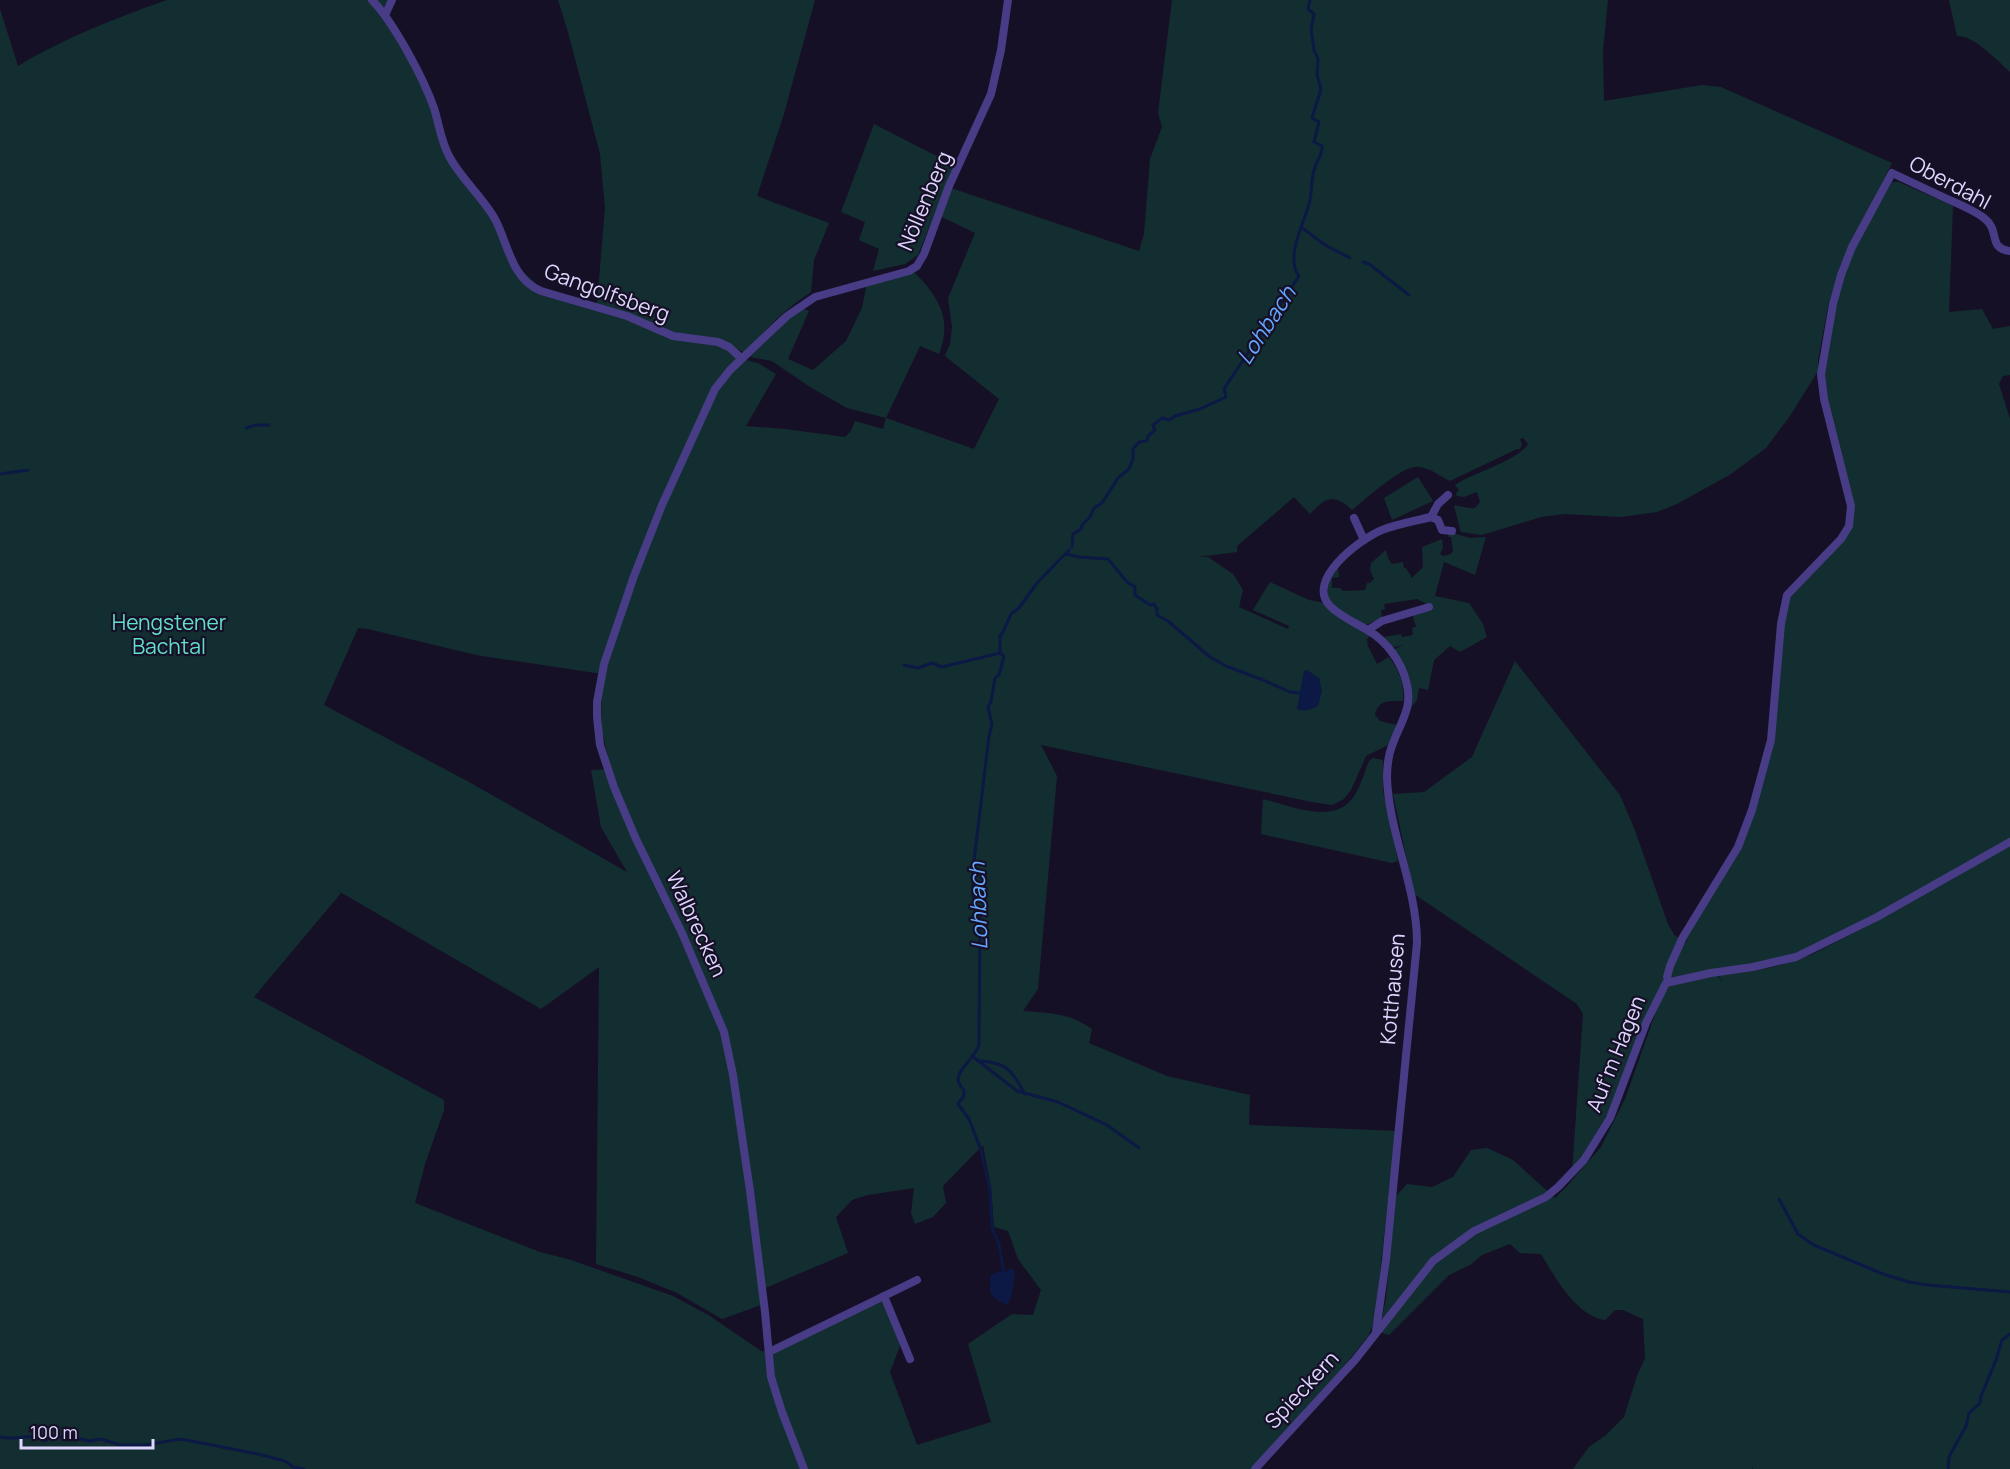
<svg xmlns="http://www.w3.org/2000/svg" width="2010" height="1469" viewBox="0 0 2010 1469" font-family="Manrope,sans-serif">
<rect width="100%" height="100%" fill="#161027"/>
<g fill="#132e31" fill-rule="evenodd">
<path d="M167,0H388L384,6L393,20L452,155L472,184L519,268L542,289L597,304L605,208L600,154L568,32L558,0H815L784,114L757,196L829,223L814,260L811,292C785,309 765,329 745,353L737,349L734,352L742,359L758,363L776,374L746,426L785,429L845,437L851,431L855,421L883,429L886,418L847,408L810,387L772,361L750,357L798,307L809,311L788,359L813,370L846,341L862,308L867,282L913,271C938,296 953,318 939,354L920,346L886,418L974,449L999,399L945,356L950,344L952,327L948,298L975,233L940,216L951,188L1139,251L1144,234L1150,159L1162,127L1158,113L1172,0H1608L1603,51L1604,101L1702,85L1721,87L1892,163L1840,266L1828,306L1818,360V371L1790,416L1766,448L1731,474L1677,504L1657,512L1620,517L1565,514L1541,517L1482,535L1461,532L1454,506C1458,505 1468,509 1475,508L1480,502L1477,492L1464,497L1457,496L1456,493L1459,490L1455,485C1474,472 1517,461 1528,444L1523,438L1520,439L1522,445L1520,449H1517L1450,481C1439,476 1431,468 1419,467C1403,464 1366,499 1352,510C1334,493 1326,497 1310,514L1294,497L1237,546V552L1198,557H1208L1233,574L1243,590L1239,607L1288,629L1289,626L1253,610L1270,582L1309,600L1325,603L1370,636L1366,640L1368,641L1367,644L1377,664L1389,657C1399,671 1405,684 1403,701C1390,701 1378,699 1375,715L1380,721L1397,725L1388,745L1366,756L1351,790L1344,799L1332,805L1312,802L1041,745L1057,776L1038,989L1023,1011C1049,1013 1070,1013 1092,1029L1089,1043L1167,1076L1250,1095L1249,1125L1398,1131L1389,1189L1375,1318L1369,1335L1339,1372L1251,1469H0V9L18,66C64,38 116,18 167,0ZM358,628L368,629L476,655L602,674L601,727L611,769L591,770L601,827L627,872L469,782L324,705ZM335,889L541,1009L599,967L596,1264L638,1277L677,1293L722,1319L761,1305L763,1289L848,1253L836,1217L852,1200L868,1195L914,1188L911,1213L915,1224L933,1217L946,1203L943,1186L983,1145L991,1188L994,1227L1008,1231L1018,1259L1041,1290L1033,1315L1012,1314L968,1344L991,1422L917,1445L890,1372L900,1346L884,1296L769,1352L761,1351L710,1316L673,1296L571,1260L540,1252L415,1203L425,1164L444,1110V1100L254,997L341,893Z"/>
<path d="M1949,0H2010V72C1998,61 1974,35 1957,36Z"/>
<polygon points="874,124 954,165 918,255 905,264 873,271 879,249 859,240 865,222 841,212"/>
<path d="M1892,182H1899L1953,206L1949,312L1982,309L1993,329L2010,326V375L2003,376L1999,384L2010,419V838L1875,914L1809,948L1781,959L1712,970L1723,982L1718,975L1754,971L1781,965L1811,955L1879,920L2010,846V1469H1753L1752,1467V1469H1573L1589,1447L1606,1435L1624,1417L1637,1376L1645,1358L1643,1319L1623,1310H1615L1605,1320C1576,1316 1555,1277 1541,1254L1520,1253L1510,1244L1482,1255L1470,1265L1449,1275L1389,1335L1379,1332L1386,1299L1396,1196L1407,1184L1432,1187L1453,1177L1471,1150L1487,1148L1513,1160L1555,1198L1567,1186L1601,1147L1625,1099L1653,1020L1682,946L1688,940L1684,939L1721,880L1763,778L1784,603L1833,549L1853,517L1828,413L1824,374L1832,313L1848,260Z"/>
<polygon points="1418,477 1433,501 1392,520 1384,498"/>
<polygon points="1449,532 1470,538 1486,537 1475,575 1444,562 1435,596 1469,603 1483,624 1487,637 1460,652 1450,646 1434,660 1428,690 1419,688 1417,700 1410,709 1394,652 1395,649 1403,645 1391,648 1384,637 1401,634 1402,637 1413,635 1412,628 1416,627 1413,616 1420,611 1433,610 1433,607 1417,599 1384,604 1385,609 1381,610 1382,618 1363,626 1345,615 1328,599 1328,580 1338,568 1339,577 1332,578 1332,588 1340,588 1343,591 1365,590 1367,583 1370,583 1374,579 1370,570 1371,563 1386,550 1388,558 1392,564 1403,562 1404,568 1406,568 1412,578 1423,567 1422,547 1442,539 1443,548 1440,554 1443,556 1451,554 1453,551 1451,537 1448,537"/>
<polygon points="1515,661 1620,795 1634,828 1668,924 1675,936 1681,938 1619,1095 1572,1173 1583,1014 1577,1004 1414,894 1393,794 1424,792 1472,757"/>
<path d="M1373,758L1383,760V791L1398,861L1392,863L1261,834L1263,799C1288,805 1331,825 1352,799C1360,789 1364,773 1369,761Z"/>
</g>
<g fill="#0b1944">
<path d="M1307,670L1319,678L1322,691L1318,706C1311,710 1305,712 1297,709L1304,671Z"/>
<path d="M1011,1268L1015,1272C1013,1282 1013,1298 1007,1305C990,1296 988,1296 991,1275L999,1271L1004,1273Z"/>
</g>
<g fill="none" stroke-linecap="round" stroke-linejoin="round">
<g stroke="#0b1944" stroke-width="3">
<polyline points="1301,227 1325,245 1350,258"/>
<polyline points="1363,262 1369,264 1409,295"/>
<polyline points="246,428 256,425 269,425"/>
<polyline points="0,474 28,470"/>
<path d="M1072,547L1073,534L1081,529L1082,525L1090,517L1094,508L1102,503L1118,478L1129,469L1133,459V449L1139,442L1147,441L1148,436L1155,430L1153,425L1162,418L1169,420L1175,416L1200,409L1226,397L1224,389L1299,276C1284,255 1306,221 1310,200C1312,189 1311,178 1315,167C1318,159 1323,154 1322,146L1314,142L1319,122L1312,118L1321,89L1317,75L1318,59L1314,50L1311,29L1314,14L1308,9L1310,0"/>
<polyline points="1066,554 1079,557 1108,559 1127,582 1135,587 1135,595 1150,605 1154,604 1157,609 1157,615 1168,621 1210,657 1226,666 1263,680 1290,692 1300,693"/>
<polyline points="904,665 918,668 932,663 942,667 1000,653"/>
<polyline points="972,1056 1017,1091 1058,1102 1107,1125 1139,1148"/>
<path d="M981,1061C1008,1063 1012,1071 1025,1094"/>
<polyline points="1779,1199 1798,1234 1814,1245 1883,1274 1909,1282 1928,1285 2010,1292"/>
<path d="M1004,1273L999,1244L992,1228L990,1190L981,1150L969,1119L958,1104L964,1096V1090C946,1073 976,1061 979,1044L980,919L973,896V869L989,736L992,725L988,707L991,702L995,678L999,675L1004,656L1000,653V636L1003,632L1011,614L1019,608L1037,583L1069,550"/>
<path d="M0,1437C18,1441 28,1432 45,1441L51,1437H71L89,1441L101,1439L120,1445H145L181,1439L258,1454L285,1461L293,1467L304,1469"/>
<polyline points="1948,1469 1949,1457 1966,1426 1969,1413 1980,1403 1981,1396 1996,1360 2002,1340 2010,1334"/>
</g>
<g stroke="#473c85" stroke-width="8">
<path d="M372,0C394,23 423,77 434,108C439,124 441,141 449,156C461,179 482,196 495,219C508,243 511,279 541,291L627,316L673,336L718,342L729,347L741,358"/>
<polyline points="385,15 392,0"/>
<polyline points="1431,517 1438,504 1448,495"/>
<polyline points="1354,518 1364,540"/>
<polyline points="1368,630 1382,621 1429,607"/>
<path d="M1669,981L1667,977L1670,966L1683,937L1738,847L1752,810L1771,740L1781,624L1787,595L1841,539L1849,526L1851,506L1824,399L1821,374L1833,304L1841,275L1852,247L1892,173C1909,181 1926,189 1943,197C1956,203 1972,209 1984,218C2001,231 1987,248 2010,251"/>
<polyline points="884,1296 910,1359"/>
<path d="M1376,1331L1386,1260L1417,943C1417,887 1389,834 1387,778C1387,767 1388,756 1392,746C1400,722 1414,708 1406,681C1401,661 1386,641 1369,631C1356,623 1341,617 1330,606C1305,580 1360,539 1382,530C1397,524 1415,521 1431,517L1438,520L1442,530L1452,531"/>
<polyline points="769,1352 917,1280"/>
<polyline points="804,1469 782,1412 771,1377 765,1312 750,1191 733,1075 724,1032 682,933 636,839 614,787 600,745 597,717 597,702 604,664 634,576 662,505 715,389 730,370 772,330 787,316 815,297 909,271 917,266 924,254 949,186 991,94 1001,50 1008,0"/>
<polyline points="1255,1469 1355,1360 1433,1261 1474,1231 1546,1197 1558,1187 1584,1160 1610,1118 1646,1023 1666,983 1711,973 1753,967 1796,957 1877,917 2010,842"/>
</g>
</g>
<g text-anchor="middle" stroke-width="4.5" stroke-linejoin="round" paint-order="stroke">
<g font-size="21" fill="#dfd6fe" stroke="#161027">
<text transform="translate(1950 183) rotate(28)" y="7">Oberdahl</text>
<text transform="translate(925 201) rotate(-67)" y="7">Nöllenberg</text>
<text transform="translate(607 293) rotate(20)" y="7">Gangolfsberg</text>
<text transform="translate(696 924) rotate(65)" y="7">Walbrecken</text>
<text transform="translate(1393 989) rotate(-85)" y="7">Kotthausen</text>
<text transform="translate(1616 1054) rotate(-68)" y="7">Auf'm Hagen</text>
<text transform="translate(1302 1390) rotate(-47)" y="7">Spieckern</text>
</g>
<g font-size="21" fill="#62decd" stroke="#161027">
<text x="169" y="630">Hengstener<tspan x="169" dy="24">Bachtal</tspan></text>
</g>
<g font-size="22" font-style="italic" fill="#66a6fd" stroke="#161027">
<text transform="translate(1266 325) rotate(-57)" y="8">Lohbach</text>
<text transform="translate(978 906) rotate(-92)" y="8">Lohbach</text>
</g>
</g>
<path d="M21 1439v9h132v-9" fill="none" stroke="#dfd6fe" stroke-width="3"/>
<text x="30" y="1439" font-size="18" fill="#dfd6fe" stroke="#161027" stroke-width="4.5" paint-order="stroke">100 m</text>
</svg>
